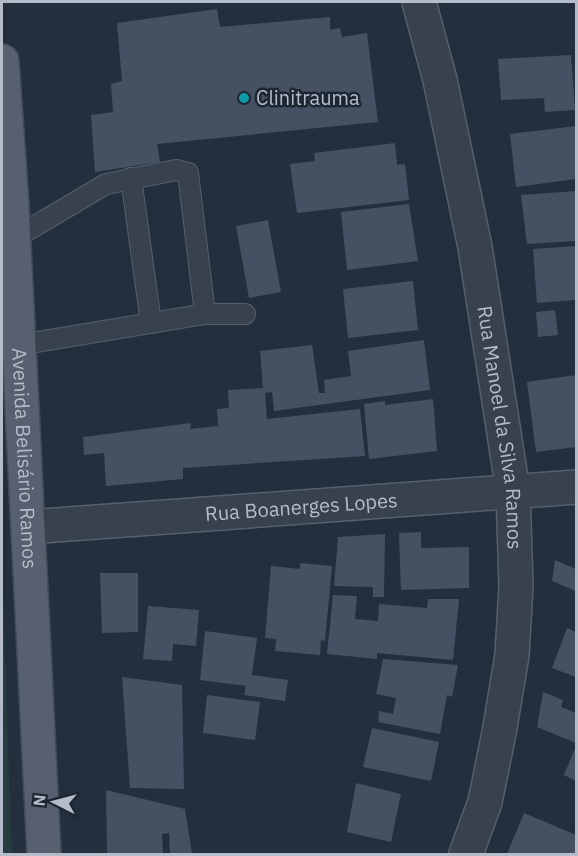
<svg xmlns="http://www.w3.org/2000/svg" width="578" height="856" viewBox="0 0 578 856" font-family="'IBM Plex Sans',sans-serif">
<rect width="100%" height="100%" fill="#242f3e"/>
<polygon fill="#263c3f" points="2,572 12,854 2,854"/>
<g fill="#455162">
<polygon points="217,9 220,27 330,17 330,30 340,28 342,37 367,33 378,122 157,144 160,162 95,172 91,115 113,112 111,84 122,81 117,23"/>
<polygon points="571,55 575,110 545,112 544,98 501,100 498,59"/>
<polygon points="576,126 576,179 516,187 510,134"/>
<polygon points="395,143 397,165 405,164 409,200 297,213 290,164 315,161 314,153"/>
<polygon points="576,191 576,241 527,244 521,195"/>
<polygon points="409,204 418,261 347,270 341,212"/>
<polygon points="268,220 281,292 249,298 236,226"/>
<polygon points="576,246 576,300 537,303 533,249"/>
<polygon points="413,281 418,330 348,338 343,289"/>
<polygon points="555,310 558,335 538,337 536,312"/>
<polygon points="424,340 430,390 274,411 272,392 265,393 267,419 360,409 365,456 183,468 183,479 106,486 104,453 84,455 83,437 191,423 190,429 218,426 217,409 229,408 228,390 263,388 260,351 312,345 319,393 325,393 324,380 351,376 348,351"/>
<polygon points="576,375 576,447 536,452 527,382"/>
<polygon points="433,399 437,451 369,459 364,404 385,401 385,405"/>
<polygon points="421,532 421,548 469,547 469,588 401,590 399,533"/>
<polygon points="385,534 384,597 373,597 373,587 334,586 338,537"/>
<polygon points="555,560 576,569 576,591 552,581"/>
<polygon points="300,563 332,566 325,641 321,640 320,655 275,651 276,639 265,638 271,566 300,569"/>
<polygon points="100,573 138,573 138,632 102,633"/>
<polygon points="333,595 357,596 355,619 378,621 379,604 427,608 428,599 459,599 453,660 377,653 377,659 327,654"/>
<polygon points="148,606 199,610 196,646 173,644 172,661 143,659"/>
<polygon points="567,628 576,632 576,677 552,668"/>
<polygon points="205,631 257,638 252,675 288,680 285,701 244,695 246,686 200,680"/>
<polygon points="383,659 458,665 452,697 447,695 440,734 378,722 379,711 393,714 396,698 376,694"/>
<polygon points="122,677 182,685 184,789 130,788"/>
<polygon points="543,692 563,700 561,707 576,713 576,743 537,727"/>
<polygon points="207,695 260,702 255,740 203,733"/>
<polygon points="372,728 439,742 431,781 363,767"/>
<polygon points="576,746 576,781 564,775"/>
<polygon points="356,783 401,794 391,842 347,832"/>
<polygon points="106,790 185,809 192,854 170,854 169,833 162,834 163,854 107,854"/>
<polygon points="524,813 576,835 576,854 507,854"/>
</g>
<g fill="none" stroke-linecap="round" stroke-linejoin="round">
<g stroke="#565f6c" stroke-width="22">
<g id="service">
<polyline points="131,178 151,323"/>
<polyline points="13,239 106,184 176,170 188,173 205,314"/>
<polyline points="19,345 205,314 245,314"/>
</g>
</g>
<g stroke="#565f6c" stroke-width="36">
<g id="minor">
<path id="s1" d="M419,2L440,80L475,247L513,491L516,586L512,655L499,733L485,802L466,854"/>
<path id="s2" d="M28,527L576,487"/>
</g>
</g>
<g stroke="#414a57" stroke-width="36">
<g id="primary">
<path id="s3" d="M2,61L12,205L44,854"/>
</g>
</g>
<use href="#service" stroke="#38414e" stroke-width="20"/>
<use href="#minor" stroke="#38414e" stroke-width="33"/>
<use href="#primary" stroke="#56606e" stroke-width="33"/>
</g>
<circle fill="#0f9aa8" stroke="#1d2633" stroke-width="2" cx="244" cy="98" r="6"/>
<g text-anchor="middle" stroke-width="5" stroke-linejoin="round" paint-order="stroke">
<g font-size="20" fill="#b4bcc9" stroke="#1d2633" text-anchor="start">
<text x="256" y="105">Clinitrauma</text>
</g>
<g font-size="20" fill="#b4bcc9" stroke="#1d2633">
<text dy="7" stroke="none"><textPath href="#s1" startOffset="434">Rua Manoel da Silva Ramos</textPath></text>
<text dy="7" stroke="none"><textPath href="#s3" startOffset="398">Avenida Belisário Ramos</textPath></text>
<text dy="7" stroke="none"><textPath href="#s2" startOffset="274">Rua Boanerges Lopes</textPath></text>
</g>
</g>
<rect width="578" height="856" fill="none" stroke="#b4bcc9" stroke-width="6"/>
<g transform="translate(54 802) rotate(276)" stroke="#1d2633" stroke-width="4.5" paint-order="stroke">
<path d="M0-4.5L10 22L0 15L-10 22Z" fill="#b4bcc9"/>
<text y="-9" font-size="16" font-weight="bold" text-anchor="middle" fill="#b4bcc9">N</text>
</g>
</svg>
